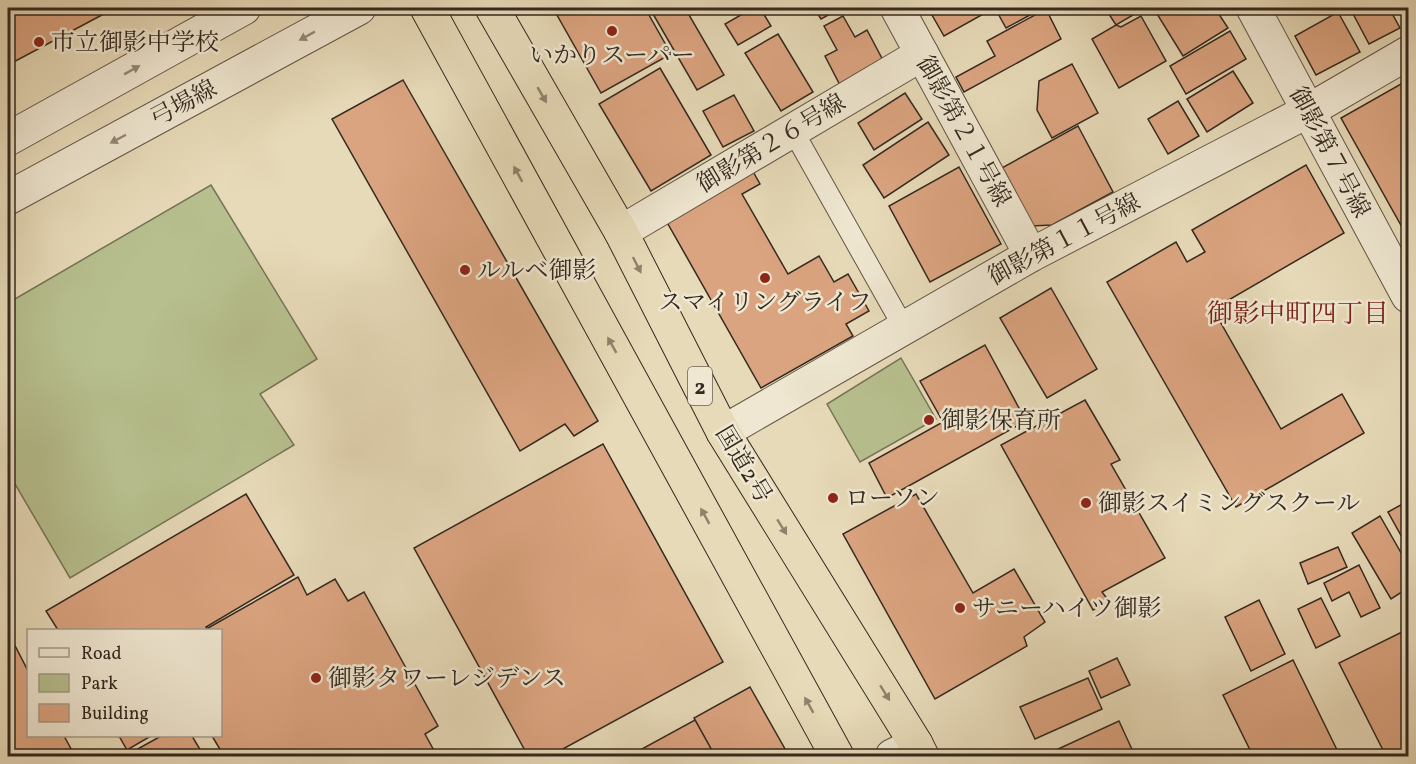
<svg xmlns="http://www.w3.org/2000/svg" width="1416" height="764" viewBox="0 0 1416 764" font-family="Vollkorn,'Noto Serif JP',serif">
<rect width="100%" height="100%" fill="#e7dab8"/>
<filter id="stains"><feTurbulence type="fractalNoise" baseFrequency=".00333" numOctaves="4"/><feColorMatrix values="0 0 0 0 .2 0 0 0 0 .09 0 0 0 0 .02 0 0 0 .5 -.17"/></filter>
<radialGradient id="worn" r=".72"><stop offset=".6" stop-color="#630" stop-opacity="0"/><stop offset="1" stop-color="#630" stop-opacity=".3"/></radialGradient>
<g fill="#b7bf8e" stroke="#767457" stroke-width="1.5">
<polygon points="211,185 317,359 260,394 294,445 70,578 8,472 8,303"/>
<polygon points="901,358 936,419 860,462 827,404"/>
</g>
<g fill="#dba480" stroke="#342920" stroke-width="1.5">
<polygon points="8,8 115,8 8,65"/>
<polygon points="553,8 645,8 671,54 601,93"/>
<polygon points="665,8 685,8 724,75 697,90 653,14"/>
<polygon points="714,8 731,8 717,14"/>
<polygon points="753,8 760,8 771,26 738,45 725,24"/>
<polygon points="814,8 841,8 821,19"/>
<polygon points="928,8 985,8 987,12 944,36"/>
<polygon points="995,8 1041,8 1041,9 1006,28"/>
<polygon points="1105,8 1145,8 1116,25"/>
<polygon points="1156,8 1215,8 1228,28 1183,56 1154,9"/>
<polygon points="1350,8 1389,8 1400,28 1369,44"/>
<polygon points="1401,8 1408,8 1408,22"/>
<polygon points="1046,9 1061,39 964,92 956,77 995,56 987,41"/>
<polygon points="1338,12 1360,52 1316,75 1295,36"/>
<polygon points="843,16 855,37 867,30 886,66 842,89 825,56 837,50 824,26"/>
<polygon points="1141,16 1166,61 1119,88 1092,39 1116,25 1121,27"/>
<polygon points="1230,31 1246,59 1186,94 1170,66"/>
<polygon points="778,34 813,92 781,111 745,53"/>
<polygon points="1072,64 1098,113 1052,138 1037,110 1039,81"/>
<polygon points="660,68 711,155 651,191 599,104"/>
<polygon points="1233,71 1253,103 1207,132 1187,99"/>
<polygon points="403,80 598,421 574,436 565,424 520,451 332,119"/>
<polygon points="1408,80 1408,235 1407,236 1341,118"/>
<polygon points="905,93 922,119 874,150 858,123"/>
<polygon points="734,95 754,131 723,147 703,111"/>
<polygon points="1178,101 1199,136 1168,154 1148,119"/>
<polygon points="928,122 949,155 884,198 863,165"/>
<polygon points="1078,126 1113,192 1052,225 1031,226 1000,169"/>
<polygon points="1306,165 1344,233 1213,309 1281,429 1342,394 1364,433 1236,507 1107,282 1176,242 1187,262 1205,252 1192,230"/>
<polygon points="959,167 1001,244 930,282 889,206"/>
<polygon points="751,168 760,184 742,194 788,274 819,256 834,282 848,274 869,311 846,324 853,336 761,388 664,217"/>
<polygon points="1051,288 1097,369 1047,398 1000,318"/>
<polygon points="985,345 1026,421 887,498 869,463 943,422 920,381"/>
<polygon points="1085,400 1120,460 1111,464 1165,558 1102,592 1109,601 1093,610 1001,445"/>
<polygon points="603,444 723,662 550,756 528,756 414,548"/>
<polygon points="246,494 294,575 206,627 208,630 58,630 46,611"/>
<polygon points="916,494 973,593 1014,569 1045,622 1024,637 1027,646 935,699 843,534"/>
<polygon points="1408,501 1408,548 1388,512"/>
<polygon points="1380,516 1408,565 1408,588 1391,599 1352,533"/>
<polygon points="1338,547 1347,567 1308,584 1300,563"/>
<polygon points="1359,565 1380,608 1361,617 1349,592 1332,601 1324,583"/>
<polygon points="298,577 307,595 335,579 348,601 364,592 438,726 425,734 437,756 224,756 212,736 220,736 220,630 210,630 208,628"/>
<polygon points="1321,598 1340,636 1316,648 1298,609"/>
<polygon points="1259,600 1285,654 1251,671 1225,617"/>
<polygon points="1404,631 1408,639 1408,756 1386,756 1339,663"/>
<polygon points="8,632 28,671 28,736 64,736 75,756 8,756"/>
<polygon points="1117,658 1130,685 1101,698 1089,671"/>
<polygon points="1293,660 1340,756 1253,756 1223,695"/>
<polygon points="1088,678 1102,709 1035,739 1020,707"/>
<polygon points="750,687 789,756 715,756 694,718"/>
<polygon points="695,720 715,756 643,756 640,750"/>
<polygon points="1119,721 1135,756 1045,756 1045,755"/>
<polygon points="119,736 151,736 127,750"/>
<polygon points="161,736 192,736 204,756 125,756"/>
</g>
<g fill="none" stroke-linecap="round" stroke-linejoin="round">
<g stroke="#615546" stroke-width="22">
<polyline id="service" points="792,129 904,328"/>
</g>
<g stroke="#615546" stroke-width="35">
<g id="minor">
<polyline points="897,8 1031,255"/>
<polyline points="1253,8 1408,296"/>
<polyline points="621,232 922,54"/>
<polyline points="723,432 1031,255 1308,111 1408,53"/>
</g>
</g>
<g stroke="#615546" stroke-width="35">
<g id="tertiary">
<polyline points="8,139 244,8"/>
<polyline points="8,198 359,8"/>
<polyline points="892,756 916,744"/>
</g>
</g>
<g stroke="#342920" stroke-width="35">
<g id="trunk">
<polyline points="427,8 837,756"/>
<polyline points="492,8 621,232 723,432 916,744 922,756"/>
</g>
</g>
<use href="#service" stroke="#efe7d1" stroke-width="20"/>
<use href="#minor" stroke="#efe7d1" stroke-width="33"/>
<use href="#tertiary" stroke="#efe7d1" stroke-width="33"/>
<use href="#trunk" stroke="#e7dab8" stroke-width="33"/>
</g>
<defs><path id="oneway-solid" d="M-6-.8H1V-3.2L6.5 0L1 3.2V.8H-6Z" transform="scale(1.5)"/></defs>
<g fill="#928878">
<use href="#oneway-solid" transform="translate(307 36) rotate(151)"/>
<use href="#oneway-solid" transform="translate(132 70) rotate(-29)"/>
<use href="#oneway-solid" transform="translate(118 139) rotate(152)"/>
</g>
<g fill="#8e826c">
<use href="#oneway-solid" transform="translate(542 95) rotate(60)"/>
<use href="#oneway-solid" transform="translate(518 174) rotate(-119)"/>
<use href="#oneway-solid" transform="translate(637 265) rotate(63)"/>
<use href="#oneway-solid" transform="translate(612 345) rotate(-119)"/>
<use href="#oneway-solid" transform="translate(705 516) rotate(-119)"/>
<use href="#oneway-solid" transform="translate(782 527) rotate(58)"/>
<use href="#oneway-solid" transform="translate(885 693) rotate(58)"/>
<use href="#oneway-solid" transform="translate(809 705) rotate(-119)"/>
</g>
<g fill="#8f2418" stroke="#efe7d1" stroke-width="2">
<circle cx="612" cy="31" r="6"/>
<circle cx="39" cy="42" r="6"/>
<circle cx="465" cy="270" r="6"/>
<circle cx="765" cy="278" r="6"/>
<circle cx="929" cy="420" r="6"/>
<circle cx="833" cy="498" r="6"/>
<circle cx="1086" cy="503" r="6"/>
<circle cx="960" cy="608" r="6"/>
<circle cx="316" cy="678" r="6"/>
</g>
<g text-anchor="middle" stroke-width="5" stroke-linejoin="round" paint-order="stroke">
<rect fill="#efe7d1" stroke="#6c6255" stroke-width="1.5" x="688" y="367" width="24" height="38" rx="4.5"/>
<g font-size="22" font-weight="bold" fill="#342920">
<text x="700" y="394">2</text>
</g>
<g font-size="24" fill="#342920" stroke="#efe7d1" text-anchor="start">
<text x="51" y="50">市立御影中学校</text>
<text x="612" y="63" text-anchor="middle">いかりスーパー</text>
<text x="477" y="278">ルルベ御影</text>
<text x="765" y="310" text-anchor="middle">スマイリングライフ</text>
<text x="941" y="428">御影保育所</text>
<text x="845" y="506">ローソン</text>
<text x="1098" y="511">御影スイミングスクール</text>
<text x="972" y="616">サニーハイツ御影</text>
<text x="328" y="686">御影タワーレジデンス</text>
</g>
<g font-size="24" fill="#342920" stroke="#efe7d1">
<text transform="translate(183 103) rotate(-28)" y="8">弓場線</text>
<text transform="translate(964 131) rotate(61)" y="8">御影第２１号線</text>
<text transform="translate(771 143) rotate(-31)" y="8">御影第２６号線</text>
<text transform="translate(1330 152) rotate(62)" y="8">御影第７号線</text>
<text transform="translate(1064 239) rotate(-28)" y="8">御影第１１号線</text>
<text transform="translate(744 464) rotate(59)" y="8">国道2号</text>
</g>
<g font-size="26" fill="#7a1f14" stroke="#efe7d1">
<text x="1298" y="322">御影中町四丁目</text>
</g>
</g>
<rect width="1416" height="764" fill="none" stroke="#e7dab8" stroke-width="30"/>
<rect x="9" y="9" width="1398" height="746" fill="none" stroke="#342920" stroke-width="3"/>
<rect x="15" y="15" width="1386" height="734" fill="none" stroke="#342920" stroke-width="1.5"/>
<rect x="27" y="629" width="195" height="108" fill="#efe7d1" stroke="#a49b8a" stroke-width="1.5"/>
<rect x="39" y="648" width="30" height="9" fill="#efe7d1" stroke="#a49b8a" stroke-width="1.5"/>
<text x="81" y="659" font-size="18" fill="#342920">Road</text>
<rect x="39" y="674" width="30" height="18" fill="#b7bf8e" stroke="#a49b8a" stroke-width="1.5"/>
<text x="81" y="689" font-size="18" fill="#342920">Park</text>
<rect x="39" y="704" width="30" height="18" fill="#dba480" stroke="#a49b8a" stroke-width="1.5"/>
<text x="81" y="719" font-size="18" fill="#342920">Building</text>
<rect width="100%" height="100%" filter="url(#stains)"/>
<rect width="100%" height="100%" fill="url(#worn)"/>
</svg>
